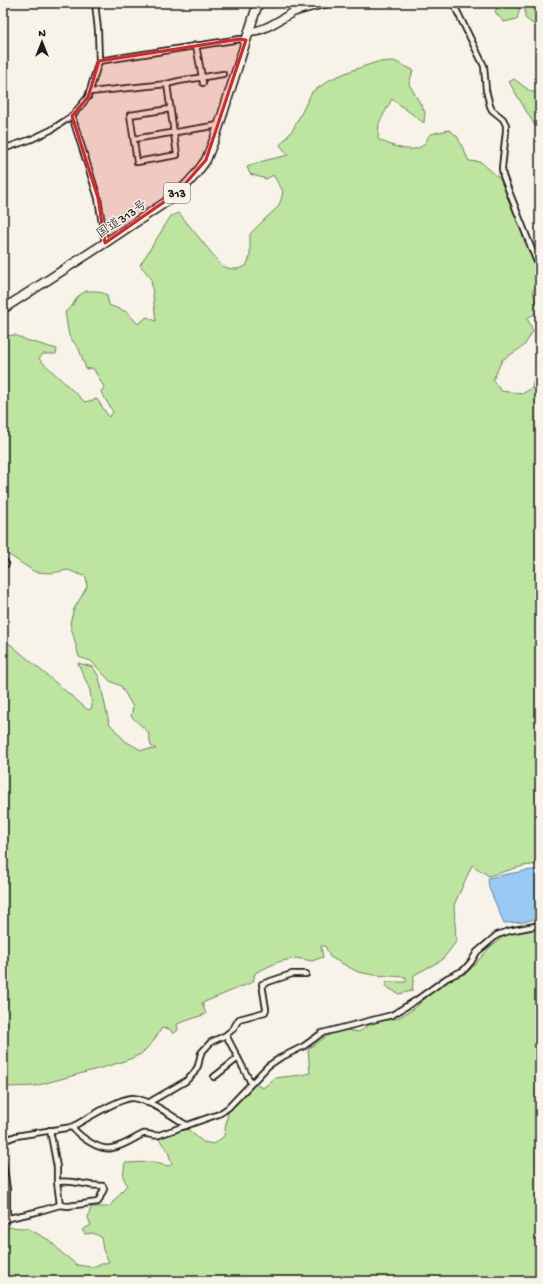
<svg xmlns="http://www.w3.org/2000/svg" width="543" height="1284" viewBox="0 0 543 1284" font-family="'Gochi Hand','Klee One',sans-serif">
<rect width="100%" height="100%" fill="#f7f3e8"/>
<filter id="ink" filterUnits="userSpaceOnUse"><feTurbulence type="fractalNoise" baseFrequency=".025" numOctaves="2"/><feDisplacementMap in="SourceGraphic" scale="8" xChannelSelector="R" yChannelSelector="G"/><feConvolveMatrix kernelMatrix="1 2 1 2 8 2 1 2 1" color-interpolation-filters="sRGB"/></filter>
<g filter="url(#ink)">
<g fill="#bee5a0" stroke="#6d805e">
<polygon points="499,3 521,3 517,19 504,22 495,12"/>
<polygon points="525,3 540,3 540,22 536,26 525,18"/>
<path d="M394,61L413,70L409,84L425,112L424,123L392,99L379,123L378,139C389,145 413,155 423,145C426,142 428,137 430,134L449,130L457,136L469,161L481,162L500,179L540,278V282L533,290L536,304L540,311L527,318L533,331L524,346L502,360L493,380L501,391L522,394L532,388L538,364H540V864L523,866L489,876L472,865L454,905L456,942L442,960L414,975L412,991L399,994L385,986L387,982H406V977L374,975L358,972L330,957L325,946H321L323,957L312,961L296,958L278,962L255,973L253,982L202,1003L206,1014L177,1024L178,1030L173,1034L170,1029L162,1028L152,1043L141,1054L130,1059L112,1065L35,1086L7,1087V1075H3V641L10,644L88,710L92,708L90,690L78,663L93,667L99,677L109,723L125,741L141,750L156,749L151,746L148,732L131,716L133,707L121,686L110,681L91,661L79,657L70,623L74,609L87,587L86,577L68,570L52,573L35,572L3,551V336L15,335L26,340L57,349L56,354H43L39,359L85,402L97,399L109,417L113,412L101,392L104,387L93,368L86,369L79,349L69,336L65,312L72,306L77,297L86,291H98L107,295L109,305L127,312L138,324L147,317L156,321L151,278L140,265L171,216L179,213L222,266C232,270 237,270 246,266L250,257V234L267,217L278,207L281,200L283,191L273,175L266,179L250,174L247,167L263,161L288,155L280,145L292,131L302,112L312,92L331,79L353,70L377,62Z"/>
<polygon points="514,79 530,91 540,94 540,130 537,129 509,82"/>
<polygon points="540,927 540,1281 3,1281 3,1227 27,1228 49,1240 62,1253 77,1265 91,1267 109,1262 103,1250 101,1237 93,1233 85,1234 82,1230 91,1225 88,1218 91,1207 109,1207 127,1185 123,1177 125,1163 150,1162 169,1166 172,1164 168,1152 159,1139 186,1128 203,1142 214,1144 224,1136 228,1112 253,1083 263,1088 275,1078 301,1075 310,1073 308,1049 327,1036 340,1029 359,1032 372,1023 398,1018 415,1008 438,986 452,976 470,970 490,947 507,934"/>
</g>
<polygon fill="#98caf4" stroke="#66849e" points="540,869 540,917 524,922 504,923 489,888 488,878 524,871"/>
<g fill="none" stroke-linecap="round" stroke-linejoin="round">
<g stroke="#1c1c1c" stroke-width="8">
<g id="street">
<polyline points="453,3 484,66 486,90 490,106 492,110 503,119 506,125 506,131 502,168 503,176 540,270"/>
<polyline points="196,45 203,83"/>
<polyline points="99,61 240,39 246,40"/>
<polyline points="167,84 177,155 137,162 130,115 170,109"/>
<polyline points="90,92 167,84 179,81 223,74"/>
<polyline points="72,116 98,198 105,243"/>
<polyline points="134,139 219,125"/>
<polyline points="3,149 32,139 51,130 72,116 88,97 99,61 98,30 95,3"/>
<polyline points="3,560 6,564"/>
<polyline points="226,1035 251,1083"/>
<polyline points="214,1077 238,1058"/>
<polyline points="148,1103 186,1081 194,1073 198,1066 201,1053 211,1042 226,1035 233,1029 239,1019 265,1012 266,1009 262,984 292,974 306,974"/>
<path d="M72,1127C85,1120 120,1097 133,1098C148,1099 172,1116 185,1124L186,1126"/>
<polyline points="50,1130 57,1167 57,1182 60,1205"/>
<path d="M3,1141L16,1136L72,1127C80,1137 99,1151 112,1148C122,1147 135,1138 143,1134C149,1133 153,1137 159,1135L219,1114L228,1108L268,1066L280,1058L304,1046L322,1033L392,1015L415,1001L447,978L464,970L471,962L477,952L497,935L509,931L540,925"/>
<polyline points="3,1162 7,1189 7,1214 9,1218"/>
<path d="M3,1221L9,1218L36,1212L60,1205L68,1206L98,1202L104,1189L103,1186C98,1185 94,1186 90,1185C78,1183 69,1180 57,1182"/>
</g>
</g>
<g stroke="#1c1c1c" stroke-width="10">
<path id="primary" d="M249,31C262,33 280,19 292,13C304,8 316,6 328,3"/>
</g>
<g stroke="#1c1c1c" stroke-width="11">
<polyline id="highway" points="3,309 105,243 166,202 187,184 196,174 206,160 216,135 258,3"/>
</g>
<use href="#street" stroke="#f7f3e8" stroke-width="4.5"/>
<use href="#primary" stroke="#f7f3e8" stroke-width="7"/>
<use href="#highway" stroke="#f7f3e8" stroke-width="8"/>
</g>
</g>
<path fill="#d62828" fill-opacity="0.2" stroke="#d62828" stroke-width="3" stroke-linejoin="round" d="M240,39L246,40L206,160L177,193L105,243L98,198L72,116L88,97L99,61Z"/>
<g text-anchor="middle" stroke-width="3" stroke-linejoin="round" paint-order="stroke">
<rect fill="#f7f3e8" stroke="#5e5c59" stroke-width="1" x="164" y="183" width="26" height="20" rx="3"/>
<g font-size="12" font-weight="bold" fill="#1c1c1c">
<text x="177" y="197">313</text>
</g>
<g font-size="13" fill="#1c1c1c" stroke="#f7f3e8">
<text transform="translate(121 218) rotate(-34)" y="5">国道313号</text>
</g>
</g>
<rect width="543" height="1284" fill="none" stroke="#f7f3e8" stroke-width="16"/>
<rect x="8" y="8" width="527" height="1268" fill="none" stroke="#1c1c1c" stroke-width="1.5" filter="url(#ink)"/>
<g transform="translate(42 42)" stroke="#f7f3e8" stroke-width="3" paint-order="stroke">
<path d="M0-3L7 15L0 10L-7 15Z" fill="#1c1c1c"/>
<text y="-6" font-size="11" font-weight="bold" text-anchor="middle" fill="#1c1c1c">N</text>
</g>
</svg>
